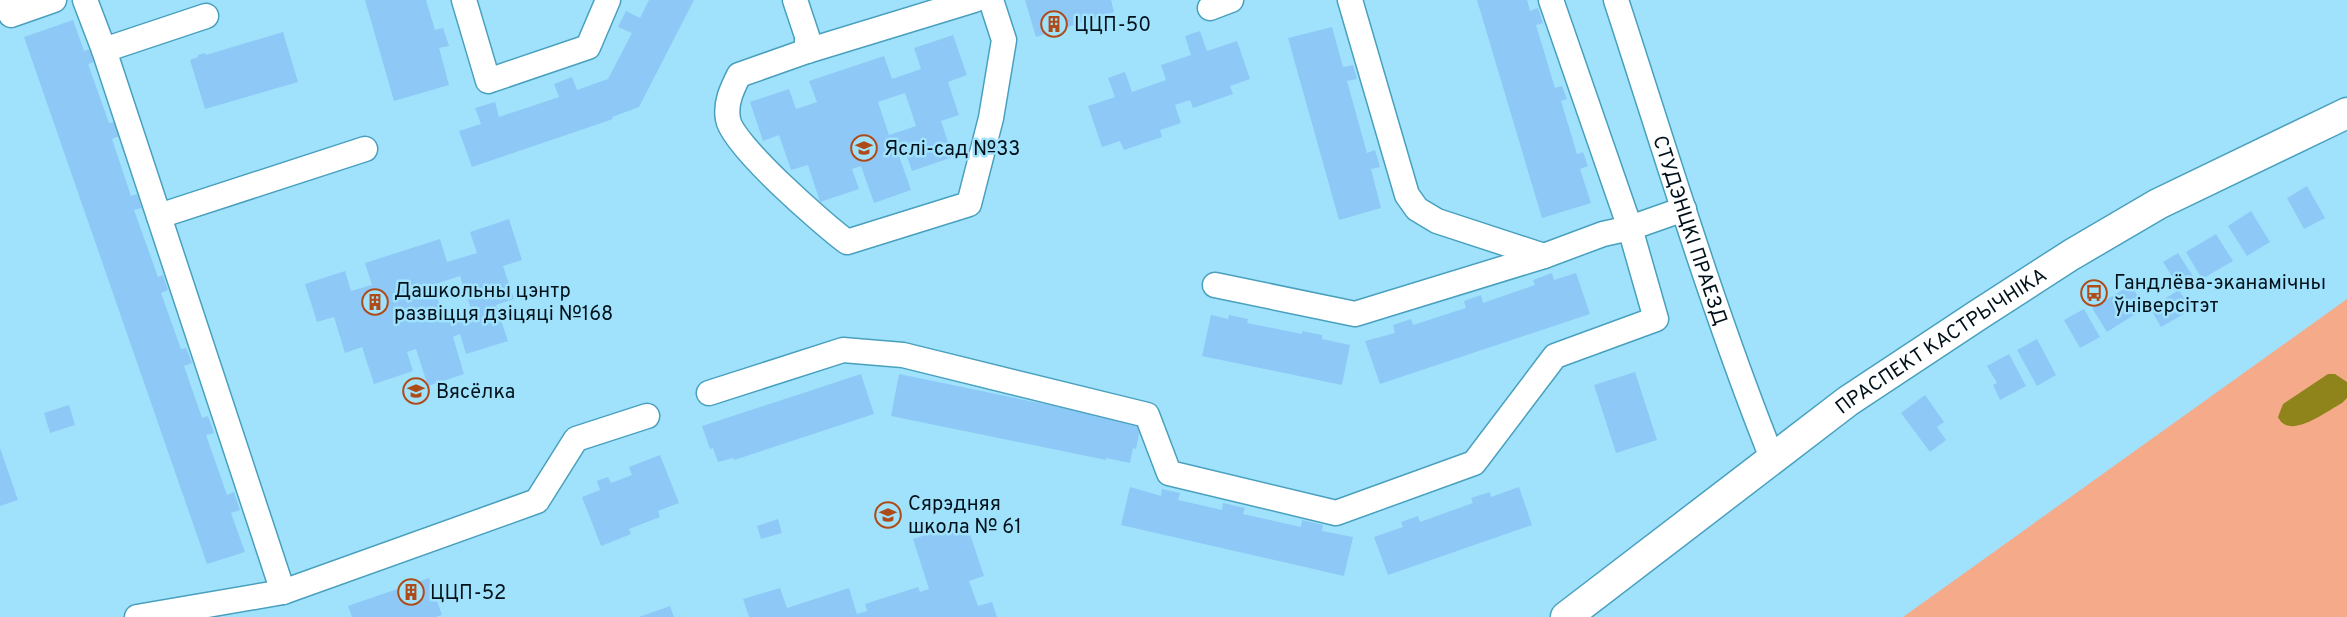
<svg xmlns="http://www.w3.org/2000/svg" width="2347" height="617" viewBox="0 0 2347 617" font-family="Overpass,sans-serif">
<rect width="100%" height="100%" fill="#a0e2fc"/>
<polygon fill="#f5aa8a" points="2347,299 2347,617 1903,617"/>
<path fill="#8e841b" d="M2328,374H2335L2347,382V398L2342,403C2327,411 2289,441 2278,417L2283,404Z"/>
<g fill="#8ec8f6" fill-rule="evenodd">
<polygon points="365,0 426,0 435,30 443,28 449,46 439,48 449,85 394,101"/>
<polygon points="649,0 694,0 639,107 612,117 613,119 472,167 459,131 481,124 475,108 495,102 499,117 559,97 554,84 572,77 577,90 608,79 632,33 618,27 626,11 640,18"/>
<polygon points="1025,0 1111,0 1114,12 1036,37"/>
<polygon points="1477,0 1527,0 1530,11 1538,8 1543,23 1536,25 1555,88 1562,86 1567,99 1561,101 1577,154 1583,152 1588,166 1580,169 1591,203 1542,218"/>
<polygon points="73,20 84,51 90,49 94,62 88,64 109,123 114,122 119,136 112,139 131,196 137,194 142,208 134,210 158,277 163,275 168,290 161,293 181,349 186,348 192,363 184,366 202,418 208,416 214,433 206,435 227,495 234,492 240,510 231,513 245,552 207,564 24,37"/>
<polygon points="1332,27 1343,67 1353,65 1357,79 1347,81 1367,153 1375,150 1380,167 1371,169 1381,208 1339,220 1288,38"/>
<polygon points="1200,31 1207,51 1237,41 1250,79 1230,86 1233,94 1193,108 1190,100 1175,105 1181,123 1160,130 1162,137 1124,150 1120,141 1102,147 1088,106 1115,97 1108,78 1125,72 1132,92 1166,80 1161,65 1191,55 1185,36"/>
<polygon points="283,32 298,82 205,109 190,60 198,57 198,55 205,53 206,55"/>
<path d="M953,35L967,75L948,82L959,115L941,121L953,157L912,171L905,151L898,153L911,190L874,203L861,166L852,169L859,189L820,202L808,165L791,170L779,135L763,141L750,102L789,89L796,109L817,102L809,81L884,56L892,79L921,69L914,48ZM905,93L916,126L889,135L878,102Z"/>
<polygon points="2307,186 2325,218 2304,229 2287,198"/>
<polygon points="2251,211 2270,242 2247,256 2228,226"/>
<path d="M509,219L522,260L503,266L514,299L496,305L508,341L466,354L460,334L453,337L464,374L428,386L416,349L407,352L413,371L374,384L362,347L345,353L334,317L317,322L305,284L345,271L351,291L372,285L365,263L440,239L447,262L477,253L470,232ZM460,276L471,309L444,318L433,285Z"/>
<polygon points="2216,234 2233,261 2202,279 2186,252"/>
<polygon points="2178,253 2196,281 2181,290 2163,262"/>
<polygon points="1552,273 1554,280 1576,273 1590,314 1380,384 1365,341 1395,333 1393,325 1411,319 1413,325 1466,308 1464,301 1481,295 1483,303 1535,285 1533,280"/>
<polygon points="2131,285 2145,308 2107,332 2092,308"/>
<polygon points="2179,290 2191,310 2161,327 2150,308"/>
<polygon points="2084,309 2100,337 2080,348 2064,320"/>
<polygon points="1211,315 1228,319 1229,315 1248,319 1247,323 1302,334 1302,331 1322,335 1322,339 1350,345 1342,385 1202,356"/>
<polygon points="2037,339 2056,375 2037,386 2017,350"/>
<polygon points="2009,354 2026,386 2000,400 1993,385 1997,383 1987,366"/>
<polygon points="1635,372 1657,440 1616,453 1594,385"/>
<polygon points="861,374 874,414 734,460 733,458 718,462 713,448 710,449 702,426"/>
<polygon points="899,374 1141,424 1136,449 1133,448 1130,463 1106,458 1106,460 891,416"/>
<polygon points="1925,395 1944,422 1937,427 1946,440 1930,452 1901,413"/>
<polygon points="69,405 75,425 50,433 44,413"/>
<polygon points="0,448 18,500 0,506"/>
<polygon points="660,455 679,503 658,511 660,517 629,529 631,534 601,546 582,497 600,490 597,481 608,477 611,483 632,475 629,467"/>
<polygon points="1130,487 1161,496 1162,489 1180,493 1178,500 1222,510 1223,503 1245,508 1243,514 1301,527 1302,520 1323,525 1322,531 1353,537 1344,576 1121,525"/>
<polygon points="1519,487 1532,525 1388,575 1374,537 1403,527 1401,522 1418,516 1420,522 1473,503 1471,498 1490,492 1491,497"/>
<polygon points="778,519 782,533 761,539 757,526"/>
<polygon points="966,522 984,576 969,581 978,606 992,602 997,617 749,617 743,599 780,588 787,608 849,588 857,614 867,611 865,604 918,587 920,592 929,589 913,539"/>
<polygon points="429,578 442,615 436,617 352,617 348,606"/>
<polygon points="670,606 674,617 639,617"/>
</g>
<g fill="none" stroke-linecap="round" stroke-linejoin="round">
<g stroke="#49a0be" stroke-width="27">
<g id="minor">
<polyline points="6,0 11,15 54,0"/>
<polyline points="85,0 104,50 283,592 137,617"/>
<polyline points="464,0 488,81 588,47 608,0"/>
<polyline points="795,0 807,36 807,51"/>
<path d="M974,0L807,51L739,75C732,89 725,103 728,119C731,144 824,225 847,242L969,204L991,118L1004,40L991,0"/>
<polyline points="1350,0 1407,195 1417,209 1437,221 1544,256"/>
<path id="s1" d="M1616,0C1666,153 1712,308 1772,458"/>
<polyline points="1210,8 1231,0"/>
<polyline points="104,50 206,16"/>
<polyline points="159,216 365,149"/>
<polyline points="1215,285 1355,314 1544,256 1603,234 1630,228 1684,209"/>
<polyline points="709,393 843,350 903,355 1147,415 1169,473 1336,513 1474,463 1555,356 1656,319 1630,228 1551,0"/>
<polyline points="283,592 537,501 576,439 647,416"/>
</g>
</g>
<g stroke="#49a0be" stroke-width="33">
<g id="major">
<path id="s2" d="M1566,617L1848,401L1978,315L2071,255L2158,204L2347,113"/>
</g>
</g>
<use href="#minor" stroke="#fff" stroke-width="24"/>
<use href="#major" stroke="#fff" stroke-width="30"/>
</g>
<defs>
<g id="building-ring" transform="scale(1.35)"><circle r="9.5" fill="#a0e2fc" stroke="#af4b19" stroke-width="1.5"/><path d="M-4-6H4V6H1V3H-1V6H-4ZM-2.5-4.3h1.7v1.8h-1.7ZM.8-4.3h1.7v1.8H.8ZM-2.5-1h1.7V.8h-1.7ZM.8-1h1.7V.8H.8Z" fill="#af4b19"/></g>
<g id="school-ring" transform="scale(1.35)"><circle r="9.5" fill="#a0e2fc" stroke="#af4b19" stroke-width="1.5"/><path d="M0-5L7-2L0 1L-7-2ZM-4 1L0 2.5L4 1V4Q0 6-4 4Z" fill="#af4b19"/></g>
<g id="bus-ring" transform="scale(1.35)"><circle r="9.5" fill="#a0e2fc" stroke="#af4b19" stroke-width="1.5"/><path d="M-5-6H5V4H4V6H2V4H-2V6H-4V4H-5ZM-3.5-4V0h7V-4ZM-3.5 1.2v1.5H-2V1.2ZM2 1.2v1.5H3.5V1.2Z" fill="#af4b19"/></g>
</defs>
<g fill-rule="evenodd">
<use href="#building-ring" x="1054" y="24"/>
<use href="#school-ring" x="864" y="148"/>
<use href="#bus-ring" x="2094" y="293"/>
<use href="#building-ring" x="375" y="302"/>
<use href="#school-ring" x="416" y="391"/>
<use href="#school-ring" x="888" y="515"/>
<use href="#building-ring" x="411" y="592"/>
</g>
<g text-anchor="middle" stroke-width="5" stroke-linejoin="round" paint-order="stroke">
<g font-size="20" fill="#00111a" stroke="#a0e2fc" text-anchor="start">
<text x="1074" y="31">ЦЦП-50</text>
<text x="884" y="155">Яслі-сад №33</text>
<text x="2114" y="289">Гандлёва-эканамічны<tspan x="2114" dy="23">ўніверсітэт</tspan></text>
<text x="394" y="297">Дашкольны цэнтр<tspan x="394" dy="23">развіцця дзіцяці №168</tspan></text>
<text x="436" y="398">Вясёлка</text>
<text x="908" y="510">Сярэдняя<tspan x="908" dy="23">школа № 61</tspan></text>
<text x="430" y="599">ЦЦП-52</text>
</g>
<g font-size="20" fill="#00111a" stroke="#a0e2fc">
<text dy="7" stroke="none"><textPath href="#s1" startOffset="242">СТУДЭНЦКІ ПРАЕЗД</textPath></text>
<text dy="7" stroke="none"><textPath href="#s2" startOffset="466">ПРАСПЕКТ КАСТРЫЧНІКА</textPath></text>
</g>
</g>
</svg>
